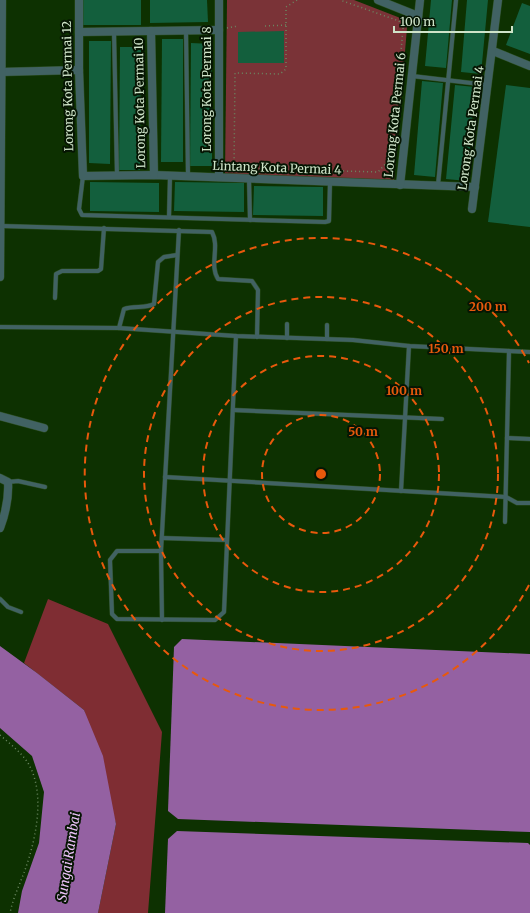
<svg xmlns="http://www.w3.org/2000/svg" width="530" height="913" viewBox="0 0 530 913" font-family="Merriweather,serif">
<rect width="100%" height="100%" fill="#0d3101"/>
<polygon fill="#7a3337" points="227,0 354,0 403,19 407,28 394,180 225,174"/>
<polygon fill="#7f2d33" points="48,599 108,624 162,732 148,913 98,913 116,824 84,710 24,663"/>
<g fill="#9461a2">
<polygon points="182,639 530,654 530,832 178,819 168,811 174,647"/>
<polygon points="0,646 37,673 84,710 103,756 116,824 98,913 18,913 22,891 39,843 44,792 32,756 0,728"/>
<polygon points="177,831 528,843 530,845 530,913 165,913 168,839"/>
</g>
<g fill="#135f3d">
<rect x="83" y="0" width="58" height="25"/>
<polygon points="150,0 207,0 208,22 150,23"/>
<polygon points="431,0 452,0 446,68 425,66"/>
<polygon points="467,0 488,0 481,74 461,72"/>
<polygon points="522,3 530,6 530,54 506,45"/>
<polygon points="284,31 284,63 238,63 238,32"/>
<polygon points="162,39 183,39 183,162 161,162"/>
<polygon points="89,41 111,41 110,164 89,163"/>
<polygon points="191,43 212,44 212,166 190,166"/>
<polygon points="120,47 141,47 140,170 119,170"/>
<polygon points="422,81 443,83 435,177 414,175"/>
<polygon points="455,85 475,87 467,181 446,179"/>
<polygon points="506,85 530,88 530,227 488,222"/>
<polygon points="90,182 159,183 159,212 90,211"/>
<polygon points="175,182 244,183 244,212 174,211"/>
<polygon points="254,186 323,187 323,216 253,215"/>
</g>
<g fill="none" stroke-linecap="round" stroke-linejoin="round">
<g stroke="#2c4e21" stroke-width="5">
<g id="service">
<polyline points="186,30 188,176"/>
<polyline points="114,32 117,175"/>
<polyline points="412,76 488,85"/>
<polyline points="83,176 79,209 82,215 325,222 329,221 330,182"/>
<polyline points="249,179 250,220"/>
<polyline points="438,185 456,0"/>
<polyline points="169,217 170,176"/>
<path d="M2,226L212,232C220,247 209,265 218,279L252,281L258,290L257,337"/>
<polyline points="55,298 56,274 62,271 98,271 101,269 104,228"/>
<polyline points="287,324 287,338"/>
<polyline points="327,325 327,339"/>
<polyline points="0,327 119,328 236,336 353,340 409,346 530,352"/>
<path d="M119,328L124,309C134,305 145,309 154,304L158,262L164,257L177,255"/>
<polyline points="233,410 442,419"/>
<polyline points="507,438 530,439"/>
<polyline points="165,477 506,497 517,503 530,503"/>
<polyline points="8,482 18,481 45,487"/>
<polyline points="401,491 409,346"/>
<polyline points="505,522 509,351"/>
<polyline points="162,538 226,540"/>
<polyline points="161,551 117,551 110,560 112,614 117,619 215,620 224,612 236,336"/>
<polyline points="0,599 8,607 21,612"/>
<polyline points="162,620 161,551 179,230"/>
</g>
</g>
<g stroke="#2c4e21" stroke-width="9">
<g id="minor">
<polyline points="79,0 79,70 83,176 154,175 475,187"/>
<polyline points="378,0 418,16"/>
<polyline points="151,31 154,175"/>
<polyline points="79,32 219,30"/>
<polyline points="493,51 530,66"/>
<polyline points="0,72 79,70"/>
<polyline points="219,177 219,0"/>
<polyline points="400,185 420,0"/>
<polyline points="472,209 498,0"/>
<polyline points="0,277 2,0"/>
<polyline points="0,416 44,428"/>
<path d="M0,478L8,482C9,499 6,512 0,528"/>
</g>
</g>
<g stroke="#6b8862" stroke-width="1.5" stroke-dasharray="1 3" stroke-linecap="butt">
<polyline points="297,0 286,7 286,69 280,74 235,73 234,168 378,172 392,157 403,28 399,21 340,0"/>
<polyline points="265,26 286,25"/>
<polyline points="227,28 238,26"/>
<path d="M0,735C10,744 21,752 28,763C46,793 36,839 25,870C20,884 13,898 10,913"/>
</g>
<use href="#service" stroke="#416263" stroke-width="4"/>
<use href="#minor" stroke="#416263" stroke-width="8"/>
</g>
<g fill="none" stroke="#e8590c" stroke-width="2" stroke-dasharray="7 5">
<circle cx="321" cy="474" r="59"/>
<circle cx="321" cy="474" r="118"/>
<circle cx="321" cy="474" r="177"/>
<path d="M529 585A236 236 0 1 1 529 363"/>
</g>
<g text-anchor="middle" stroke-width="4" stroke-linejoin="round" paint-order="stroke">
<g font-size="12" fill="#cfe4c9" stroke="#061503">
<text transform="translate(68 86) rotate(-91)" y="4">Lorong Kota Permai 12</text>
<text transform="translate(207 89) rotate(-90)" y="4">Lorong Kota Permai 8</text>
<text transform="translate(140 103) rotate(-91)" y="4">Lorong Kota Permai 10</text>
<text transform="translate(395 115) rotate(-84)" y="4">Lorong Kota Permai 6</text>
<text transform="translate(471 128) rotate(-82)" y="4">Lorong Kota Permai 4</text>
<text transform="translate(277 168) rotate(2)" y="4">Lintang Kota Permai 4</text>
</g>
<g font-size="13" font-style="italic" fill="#edc3f9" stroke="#061503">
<text transform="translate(68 857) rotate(-81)" y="5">Sungai Rambai</text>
</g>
</g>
<circle cx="321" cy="474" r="6" fill="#e8590c" stroke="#061503" stroke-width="2"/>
<g font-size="12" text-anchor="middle" font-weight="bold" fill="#e8590c" stroke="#061503" stroke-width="4" stroke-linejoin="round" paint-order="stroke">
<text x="488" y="311">200 m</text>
<text x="446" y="353">150 m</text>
<text x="404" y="395">100 m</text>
<text x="363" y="436">50 m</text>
</g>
<path d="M394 26v6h118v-6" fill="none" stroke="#cfe4c9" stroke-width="2"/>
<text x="400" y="26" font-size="12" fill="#cfe4c9" stroke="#061503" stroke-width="3" paint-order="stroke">100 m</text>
</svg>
